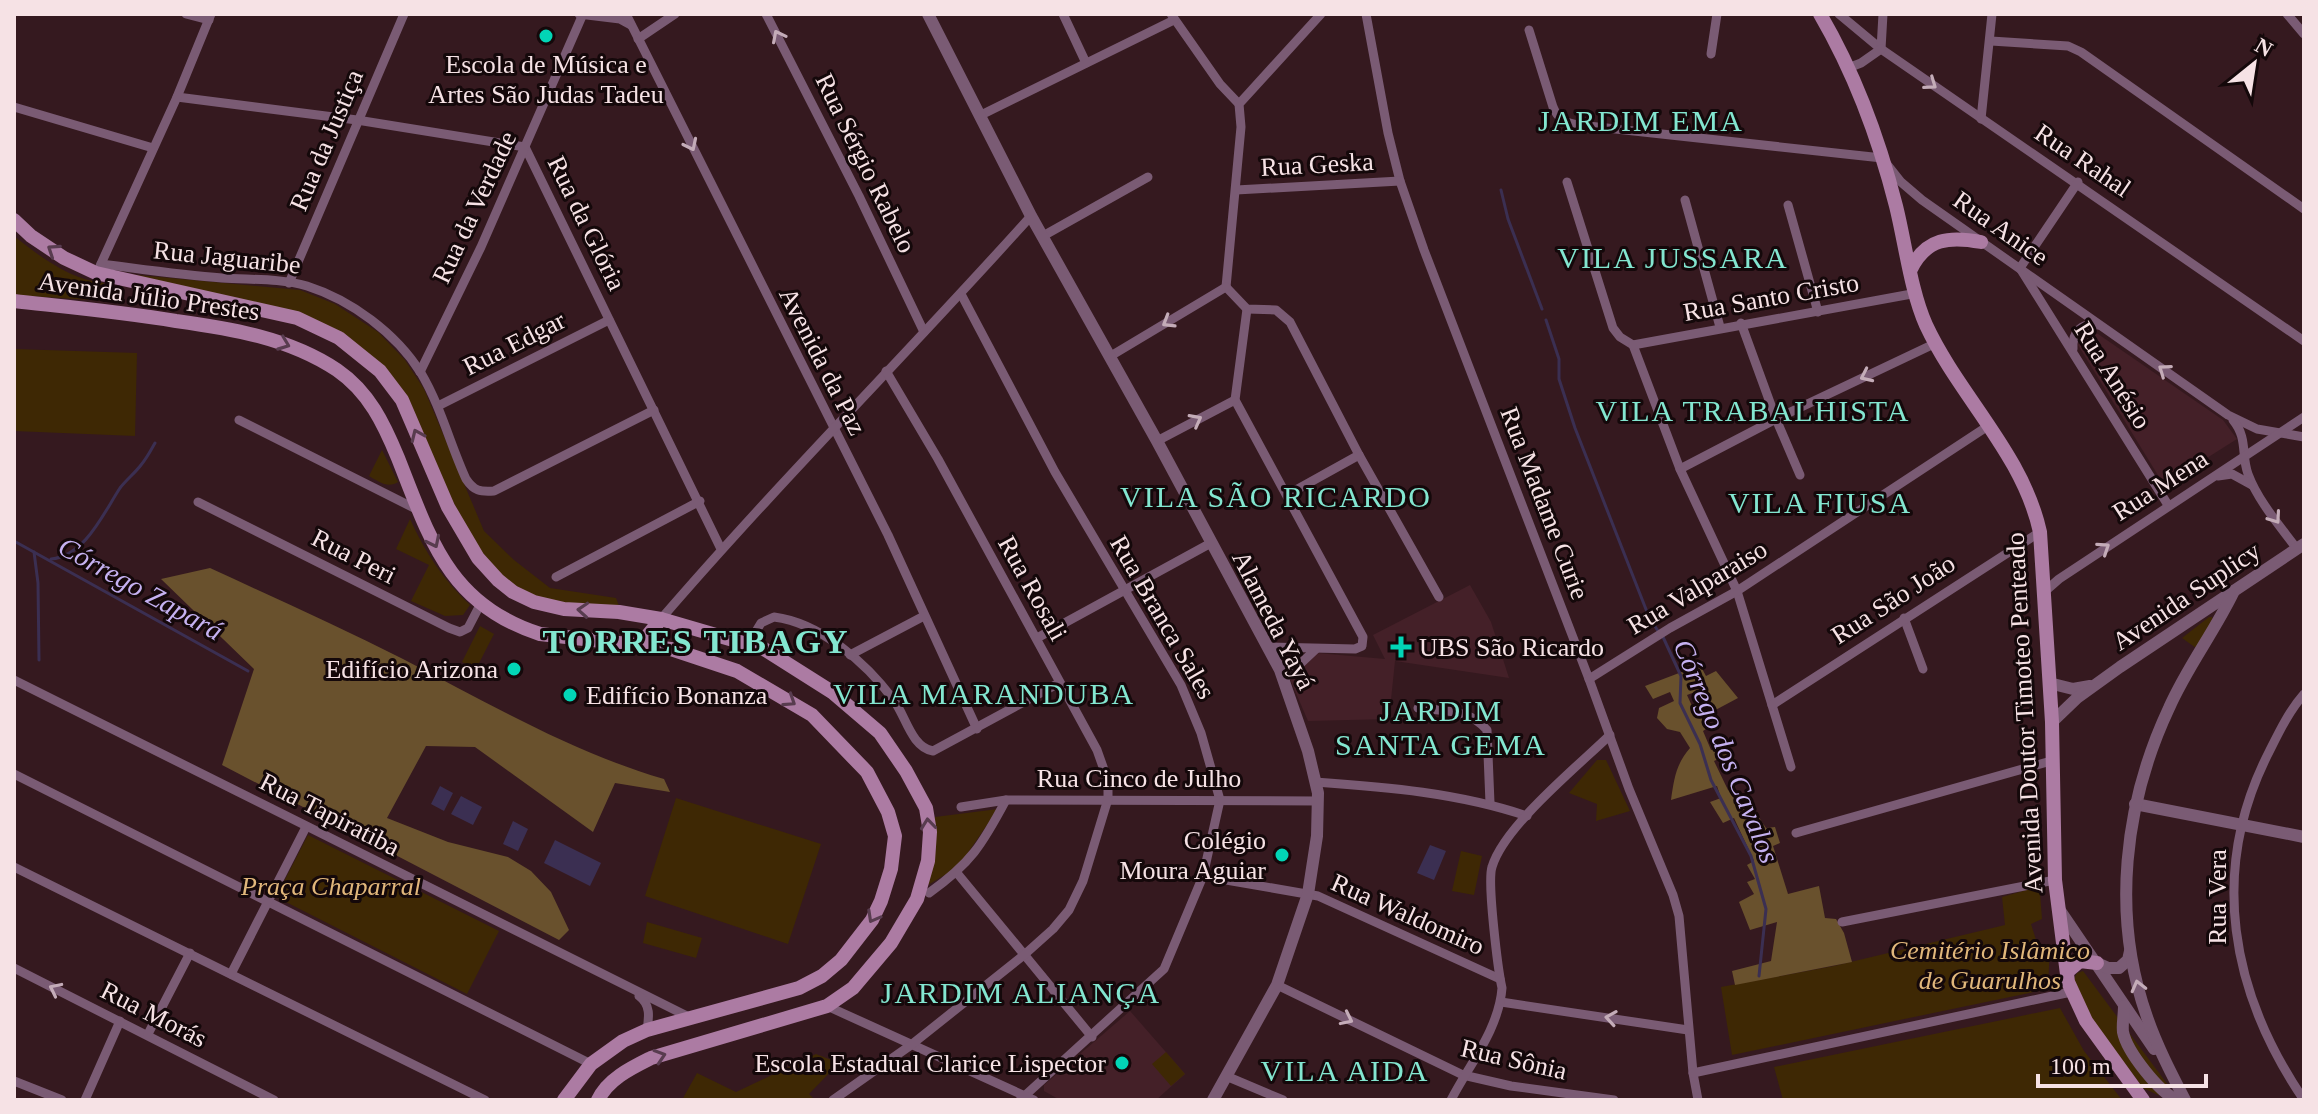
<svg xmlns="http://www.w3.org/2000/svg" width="2318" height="1114" viewBox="0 0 2318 1114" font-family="'Times New Roman',serif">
<rect width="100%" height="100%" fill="#35191f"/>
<g fill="#442028">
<polygon points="2085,331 2098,334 2223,420 2237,439 2164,485 2078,345"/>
<polygon points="1470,585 1491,622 1509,678 1395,661 1389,719 1308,721 1290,679 1317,653 1385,659 1373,635"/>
<polygon points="1130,1011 1185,1074 1156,1100 1060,1100 1044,1091 1044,1085"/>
</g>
<g fill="#3e2804">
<path d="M14,236C40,257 71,280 104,283L107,301L14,295Z"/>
<polygon points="127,274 300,290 335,304 378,332 405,360 424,389 484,531 514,560 550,588 616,598 621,611 565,607 514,590 479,555 403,399 339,337"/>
<polygon points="14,349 137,353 135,436 14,431"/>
<path d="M382,450L398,482C388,489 378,481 369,476Z"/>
<path d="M410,519C425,552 444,581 470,605L463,615L445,616L411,601L429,565L396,549Z"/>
<polygon points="2209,617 2212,617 2213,621 2196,648 2182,638"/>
<polygon points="480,626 494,634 476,669 462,662"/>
<polygon points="1597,760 1606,760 1630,811 1596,821 1597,804 1569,793"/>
<polygon points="676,798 821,844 788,944 645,896"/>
<polygon points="998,809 958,867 923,888 936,849 935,817"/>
<polygon points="308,835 499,931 467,994 276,897"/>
<polygon points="1461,851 1482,856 1474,895 1452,891"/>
<polygon points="2034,888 2040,893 2042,919 2031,924 2038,946 2050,944 2048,989 1732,1055 1721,987 1834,966 2005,925 2002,897"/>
<polygon points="647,922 702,938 696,958 643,943"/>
<polygon points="2083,971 2168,1085 2166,1095 2158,1095 2143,1088 2089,1015 2074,979 2077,973"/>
<polygon points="2060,1008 2084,1051 2122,1100 1783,1100 1774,1067"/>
<polygon points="1166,1052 1185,1074 1171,1086 1152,1064"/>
<polygon points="816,1054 839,1063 809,1094 815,1100 682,1100 697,1073 736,1092"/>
</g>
<g fill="#69512d">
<path d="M210,568C275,598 340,627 403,659C488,703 571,752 664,779L670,792L615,783L593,832L475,747L426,746L387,818L448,842L508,857L531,871L551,892L569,930L559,940L222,765L254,669L161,579Z"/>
<path d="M1700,665L1706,676L1716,671L1738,698L1708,714L1706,709L1703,710L1695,692L1687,695L1697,717L1701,716L1706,729L1703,731L1711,750L1723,747L1727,755L1714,761L1728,790L1744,795L1766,828L1775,827L1780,843L1773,846L1788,894L1819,886L1825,918L1836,919L1844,933L1852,962L1735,985L1732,971L1771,961L1777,922L1750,930L1739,902L1754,894L1747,882L1755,879L1747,865L1754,861L1734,818L1723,823L1710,802L1721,798L1717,786L1671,800C1674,779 1676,764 1690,748L1680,732L1667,729L1657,718L1659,708L1674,701L1670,692L1653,699L1645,686Z"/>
</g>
<g fill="#3b2f52">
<polygon points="440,786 453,793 444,811 431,804"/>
<polygon points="461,796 482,807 473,825 451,814"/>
<polygon points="513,821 528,829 518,851 503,844"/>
<polygon points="555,840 601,863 590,886 544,863"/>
<polygon points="1430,845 1446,851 1434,880 1417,873"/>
</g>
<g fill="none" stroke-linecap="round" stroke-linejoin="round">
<g stroke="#3b2f52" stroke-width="3">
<polyline points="1501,190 1508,219 1542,309"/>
<polyline points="1546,320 1559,359 1559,379 1575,428 1649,617 1658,631"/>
<polyline points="14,541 248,671"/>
<polyline points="34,552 38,583 39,660"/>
<path d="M51,559C85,556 103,514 120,488C126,480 135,473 141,465C147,458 151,450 155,443"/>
<polyline points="1663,637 1681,676 1680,703 1700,744 1711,780 1751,856 1766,909 1759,976"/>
</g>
<g stroke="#7a5b74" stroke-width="9">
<polyline points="186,14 209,20"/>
<polyline points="579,14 620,19 631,25"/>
<polyline points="626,14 888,535 977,729"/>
<polyline points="766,14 859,196 924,332"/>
<polyline points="1063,14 1086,63"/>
<polyline points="1171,14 1220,84 1239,104"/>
<polyline points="1366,14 1388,133 1400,181 1424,250 1589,679 1629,789 1673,895 1679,916 1693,1073 1698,1100"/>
<polyline points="1839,14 1881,49 2304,341"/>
<polyline points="2287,14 2304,34"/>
<path d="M1529,30L1553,107C1558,119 1565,123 1579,125L1882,158L1901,182L1922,200L2228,415L2257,429L2304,437"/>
<polyline points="638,39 675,14"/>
<polyline points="1991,41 2068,46 2081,52 2304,209"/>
<polyline points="1881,49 1883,14"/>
<polyline points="1711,54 1717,14"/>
<polyline points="1848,68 1861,63 1881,49"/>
<polyline points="177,97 357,120 525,147"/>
<polyline points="14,107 153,148"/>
<polyline points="979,116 1174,20"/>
<polyline points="1981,119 1992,14"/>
<polyline points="525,147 721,549"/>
<polyline points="1567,182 1613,328 1620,337 1633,345 1680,469 1737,591 1791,767"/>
<polyline points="2078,182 2020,268 2168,505"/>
<polyline points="1236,190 1400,181"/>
<polyline points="1685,200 1720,327"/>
<polyline points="1788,205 1818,312"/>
<polyline points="1043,236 1148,177"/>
<path d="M101,264C141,269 181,275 222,278C249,280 280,278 307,286C351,300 396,333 421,373C441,407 450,444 466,479C474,491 480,492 494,491L654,410"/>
<polyline points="100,266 177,97 211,14"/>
<polyline points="289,283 404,14"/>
<polyline points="1226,287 1247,309 1276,310 1290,322 1359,455 1439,597"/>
<polyline points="1226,287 1241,127 1239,104 1321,14"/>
<polyline points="961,294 1055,472 1181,685 1201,733 1220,800 1203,876 1164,969 1020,1100"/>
<polyline points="1247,309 1235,400 1363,637 1362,646 1355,649 1267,647"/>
<polyline points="1741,323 1776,419 1800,475"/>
<polyline points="1633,345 1917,293"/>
<path d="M2073,349C2072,332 2081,322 2099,325"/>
<polyline points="1109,357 1226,287"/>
<polyline points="420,372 481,247 583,14"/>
<polyline points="438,406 609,320"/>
<polyline points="239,420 418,510"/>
<path d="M2233,420C2248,438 2241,455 2248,474C2258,501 2280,526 2297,549"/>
<polyline points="1157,441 1235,400"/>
<polyline points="1680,469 1776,419 1936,343"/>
<polyline points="2218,476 2232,474 2252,485"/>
<polyline points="1287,495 1359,455"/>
<polyline points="198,502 449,628 460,632 468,628 480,605"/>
<polyline points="556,577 700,501"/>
<polyline points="2043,593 2059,579 2304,417"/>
<polyline points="1904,618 1923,669"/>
<path d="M661,619C780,481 909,352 1031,216"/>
<polyline points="1037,638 1211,543"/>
<path d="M749,643L761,623L774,617C821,623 866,663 893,699C906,716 911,747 933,751L1059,683"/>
<polyline points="850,655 924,616"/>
<polyline points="1589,679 1670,628 1737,591 1988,426"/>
<polyline points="14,680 691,1018"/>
<polyline points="1283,680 1316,649"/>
<polyline points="1772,705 2040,532"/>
<path d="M1418,708C1443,711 1470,709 1487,730L1490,803"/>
<polyline points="14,774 591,1064"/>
<path d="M1315,782C1387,787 1459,793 1527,816"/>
<polyline points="961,807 1006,800 1318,801"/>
<polyline points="1796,833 2051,761"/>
<polyline points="14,867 485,1100"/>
<polyline points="957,873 1092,1037"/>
<polyline points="1203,876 1318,896 1500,979"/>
<path d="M929,893C971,863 982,845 1006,800"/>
<polyline points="1842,922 2055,880"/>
<polyline points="14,968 274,1100"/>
<polyline points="231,974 306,827"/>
<polyline points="1277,985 1463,1075 1511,1086 1614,1100"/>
<path d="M639,996C651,1005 649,1017 647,1030"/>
<polyline points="1501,1002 1688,1030"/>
<polyline points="827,1006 1034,1100"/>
<polyline points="148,1034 190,953"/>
<polyline points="1693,1073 2071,992"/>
<polyline points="1226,1076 1283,1100"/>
<polyline points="14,1081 62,1100"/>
<polyline points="85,1100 120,1021"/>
<polyline points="833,1100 911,1045 1024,955 1053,929 1069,910 1083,881 1108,799 1108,781 1097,750 938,459 886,371"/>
<path d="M1451,1100C1469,1065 1499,1029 1502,988C1498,970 1487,882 1492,867C1504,826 1578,766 1610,735"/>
<path d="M2304,1100C2231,993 2208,871 2269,752C2279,732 2289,711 2304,694"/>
</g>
<g stroke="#7a5b74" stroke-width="12">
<polyline points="928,14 1031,216 1157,441 1280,670 1308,751 1318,793 1317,836 1308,894 1277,985 1213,1100"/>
<polyline points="2049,683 2073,689 2090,686"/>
<polyline points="2052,722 2077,698 2120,667 2304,544"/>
<polyline points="2135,804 2304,837"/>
<polyline points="2059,909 2154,1049"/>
<polyline points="2097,963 2108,968 2119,968 2128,960 2130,951"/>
<path d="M2124,1006C2124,1015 2122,1024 2123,1032C2127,1052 2159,1092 2177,1100"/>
<path d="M2185,1100C2171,1073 2157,1046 2147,1017C2111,916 2124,804 2169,708C2187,667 2215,631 2234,591"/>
</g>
<g stroke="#ac7ba3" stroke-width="14">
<path d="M1820,14C1855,74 1879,139 1896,206C1905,242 1911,292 1926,325C1959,396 2023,454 2040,532L2052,722L2055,880L2068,982L2086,1021L2143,1100"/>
<path d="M14,220L31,236L64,258L96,273L297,318L339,338L380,371L402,400L448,507L478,558L498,580L513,592L534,602L564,609L619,612L661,619L764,649L832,692L880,733L906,771L926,808L930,832L928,861L917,899L891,943L853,988L827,1006L651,1058C631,1068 608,1079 598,1100"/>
<path d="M1911,269C1926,238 1950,236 1981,242"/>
<path d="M14,301C68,307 122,312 176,321C233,329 289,338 337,370C369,392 384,424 398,458C430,539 449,605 540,634L671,649L737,671L812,715L867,772L888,812L895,836L891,869L881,901L872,920L841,960L822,976L799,988L647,1030L623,1041L591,1064L564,1100"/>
<polyline points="640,645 661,619"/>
<polyline points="2067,972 2080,961 2097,963"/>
</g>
</g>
<defs><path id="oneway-chevron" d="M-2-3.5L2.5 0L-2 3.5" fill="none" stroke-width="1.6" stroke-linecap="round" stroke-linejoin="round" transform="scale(2)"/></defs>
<g stroke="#c4acb8">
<use href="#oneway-chevron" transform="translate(778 36) rotate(-117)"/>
<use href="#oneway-chevron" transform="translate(1931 84) rotate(35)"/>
<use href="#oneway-chevron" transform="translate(691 145) rotate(64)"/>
<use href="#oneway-chevron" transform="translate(1168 322) rotate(149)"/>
<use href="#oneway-chevron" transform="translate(2164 370) rotate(-145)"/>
<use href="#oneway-chevron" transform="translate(1866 376) rotate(155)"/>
<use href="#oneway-chevron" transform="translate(1196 420) rotate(-28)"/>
<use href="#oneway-chevron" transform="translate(2275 518) rotate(55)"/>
<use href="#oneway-chevron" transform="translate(2104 548) rotate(-34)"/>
<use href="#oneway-chevron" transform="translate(2138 986) rotate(-104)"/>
<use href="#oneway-chevron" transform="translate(55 989) rotate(-154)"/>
<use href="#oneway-chevron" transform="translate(1611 1018) rotate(-171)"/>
<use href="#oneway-chevron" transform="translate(1347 1019) rotate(26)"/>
</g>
<g stroke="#583c4f">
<use href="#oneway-chevron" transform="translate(53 250) rotate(-146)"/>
<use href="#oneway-chevron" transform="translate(284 344) rotate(21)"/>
<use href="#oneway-chevron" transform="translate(417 435) rotate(-114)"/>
<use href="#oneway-chevron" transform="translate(434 542) rotate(64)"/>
<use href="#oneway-chevron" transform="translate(583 610) rotate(-176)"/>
<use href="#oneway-chevron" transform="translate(790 701) rotate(33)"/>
<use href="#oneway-chevron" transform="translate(928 824) rotate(-96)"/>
<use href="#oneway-chevron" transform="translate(873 917) rotate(119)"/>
<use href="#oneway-chevron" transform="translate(660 1056) rotate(-18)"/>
</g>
<g fill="#02d5b6" stroke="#14080a" stroke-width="3">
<circle cx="546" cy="36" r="8"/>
<path d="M1397 635h8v8h8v8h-8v8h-8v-8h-8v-8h8z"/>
<circle cx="514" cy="669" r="8"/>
<circle cx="570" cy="695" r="8"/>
<circle cx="1282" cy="855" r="8"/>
<circle cx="1122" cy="1063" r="8"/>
</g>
<g text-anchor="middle" stroke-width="6" stroke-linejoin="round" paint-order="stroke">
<g font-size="26" fill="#f6e2e5" stroke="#14080a" text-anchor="end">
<text x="546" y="73" text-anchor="middle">Escola de Música e<tspan x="546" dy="30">Artes São Judas Tadeu</tspan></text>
<text x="1419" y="656" text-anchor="start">UBS São Ricardo</text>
<text x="498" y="678">Edifício Arizona</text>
<text x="586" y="704" text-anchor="start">Edifício Bonanza</text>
<text x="1266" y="849">Colégio<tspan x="1266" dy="30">Moura Aguiar</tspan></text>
<text x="1106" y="1072">Escola Estadual Clarice Lispector</text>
</g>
<g font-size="26" fill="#f6e2e5" stroke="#14080a">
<text transform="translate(326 140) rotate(-67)" y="9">Rua da Justiça</text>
<text transform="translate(2083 160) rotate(34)" y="9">Rua Rahal</text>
<text transform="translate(866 163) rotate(64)" y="9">Rua Sérgio Rabelo</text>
<text transform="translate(1317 164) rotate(-3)" y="9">Rua Geska</text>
<text transform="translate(474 207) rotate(-65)" y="9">Rua da Verdade</text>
<text transform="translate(587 223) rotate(64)" y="9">Rua da Glória</text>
<text transform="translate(2001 228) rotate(35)" y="9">Rua Anice</text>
<text transform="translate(227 257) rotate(6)" y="9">Rua Jaguaribe</text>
<text transform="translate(149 296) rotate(8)" y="9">Avenida Júlio Prestes</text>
<text transform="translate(1771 297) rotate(-10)" y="9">Rua Santo Cristo</text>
<text transform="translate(514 343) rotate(-27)" y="9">Rua Edgar</text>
<text transform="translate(823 361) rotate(63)" y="9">Avenida da Paz</text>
<text transform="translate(2113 375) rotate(58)" y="9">Rua Anésio</text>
<text transform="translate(2160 485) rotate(-33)" y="9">Rua Mena</text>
<text transform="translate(1545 503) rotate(69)" y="9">Rua Madame Curie</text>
<text transform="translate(354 556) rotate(27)" y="9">Rua Peri</text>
<text transform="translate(1697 587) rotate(-31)" y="9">Rua Valparaiso</text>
<text transform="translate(1033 588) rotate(61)" y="9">Rua Rosali</text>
<text transform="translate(2186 596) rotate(-34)" y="9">Avenida Suplicy</text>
<text transform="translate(1893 599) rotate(-33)" y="9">Rua São João</text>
<text transform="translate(1163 617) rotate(60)" y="9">Rua Branca Sales</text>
<text transform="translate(1274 620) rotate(63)" y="9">Alameda Yayá</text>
<text transform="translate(2024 713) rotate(-93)" y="9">Avenida Doutor Timoteo Penteado</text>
<text x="1139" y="787">Rua Cinco de Julho</text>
<text transform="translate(330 814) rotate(27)" y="9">Rua Tapiratiba</text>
<text transform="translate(2217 897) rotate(-90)" y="9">Rua Vera</text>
<text transform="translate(1408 914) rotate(24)" y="9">Rua Waldomiro</text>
<text transform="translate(154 1014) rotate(27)" y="9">Rua Morás</text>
<text transform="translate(1514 1059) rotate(13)" y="9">Rua Sônia</text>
</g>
<g font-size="26" font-style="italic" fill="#e1b77b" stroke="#14080a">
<text x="331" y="895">Praça Chaparral</text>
<text x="1990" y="959">Cemitério Islâmico<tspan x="1990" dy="30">de Guarulhos</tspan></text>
</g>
<g font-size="28" font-style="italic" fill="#c5b1f1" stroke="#14080a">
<text transform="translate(141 588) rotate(29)" y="10">Córrego Zapará</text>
<text transform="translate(1727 751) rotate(68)" y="10">Córrego dos Cavalos</text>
</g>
<g font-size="30" letter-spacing="2" fill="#83e6d0" stroke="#14080a">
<text x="1641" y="131">JARDIM EMA</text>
<text x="1673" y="268">VILA JUSSARA</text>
<text x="1753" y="421">VILA TRABALHISTA</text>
<text x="1276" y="507">VILA SÃO RICARDO</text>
<text x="1820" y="513">VILA FIUSA</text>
<text x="984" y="704">VILA MARANDUBA</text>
<text x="1441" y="721">JARDIM<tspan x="1441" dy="34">SANTA GEMA</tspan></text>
<text x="1021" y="1003">JARDIM ALIANÇA</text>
<text x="1345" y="1081">VILA AIDA</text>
</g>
<g font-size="34" font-weight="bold" letter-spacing="2" fill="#83e6d0" stroke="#14080a">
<text x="696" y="653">TORRES TIBAGY</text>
</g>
</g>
<rect width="2318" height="1114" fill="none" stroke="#f6e2e5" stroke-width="32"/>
<g transform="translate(2254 64) rotate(30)" stroke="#14080a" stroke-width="6" paint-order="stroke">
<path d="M0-6L14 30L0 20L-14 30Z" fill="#f6e2e5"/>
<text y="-12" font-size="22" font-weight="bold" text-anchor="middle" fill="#f6e2e5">N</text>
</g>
<path d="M2038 1074v12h168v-12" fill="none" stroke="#f6e2e5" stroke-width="4"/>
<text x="2050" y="1074" font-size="24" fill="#f6e2e5" stroke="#14080a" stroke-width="6" paint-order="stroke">100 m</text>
</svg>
